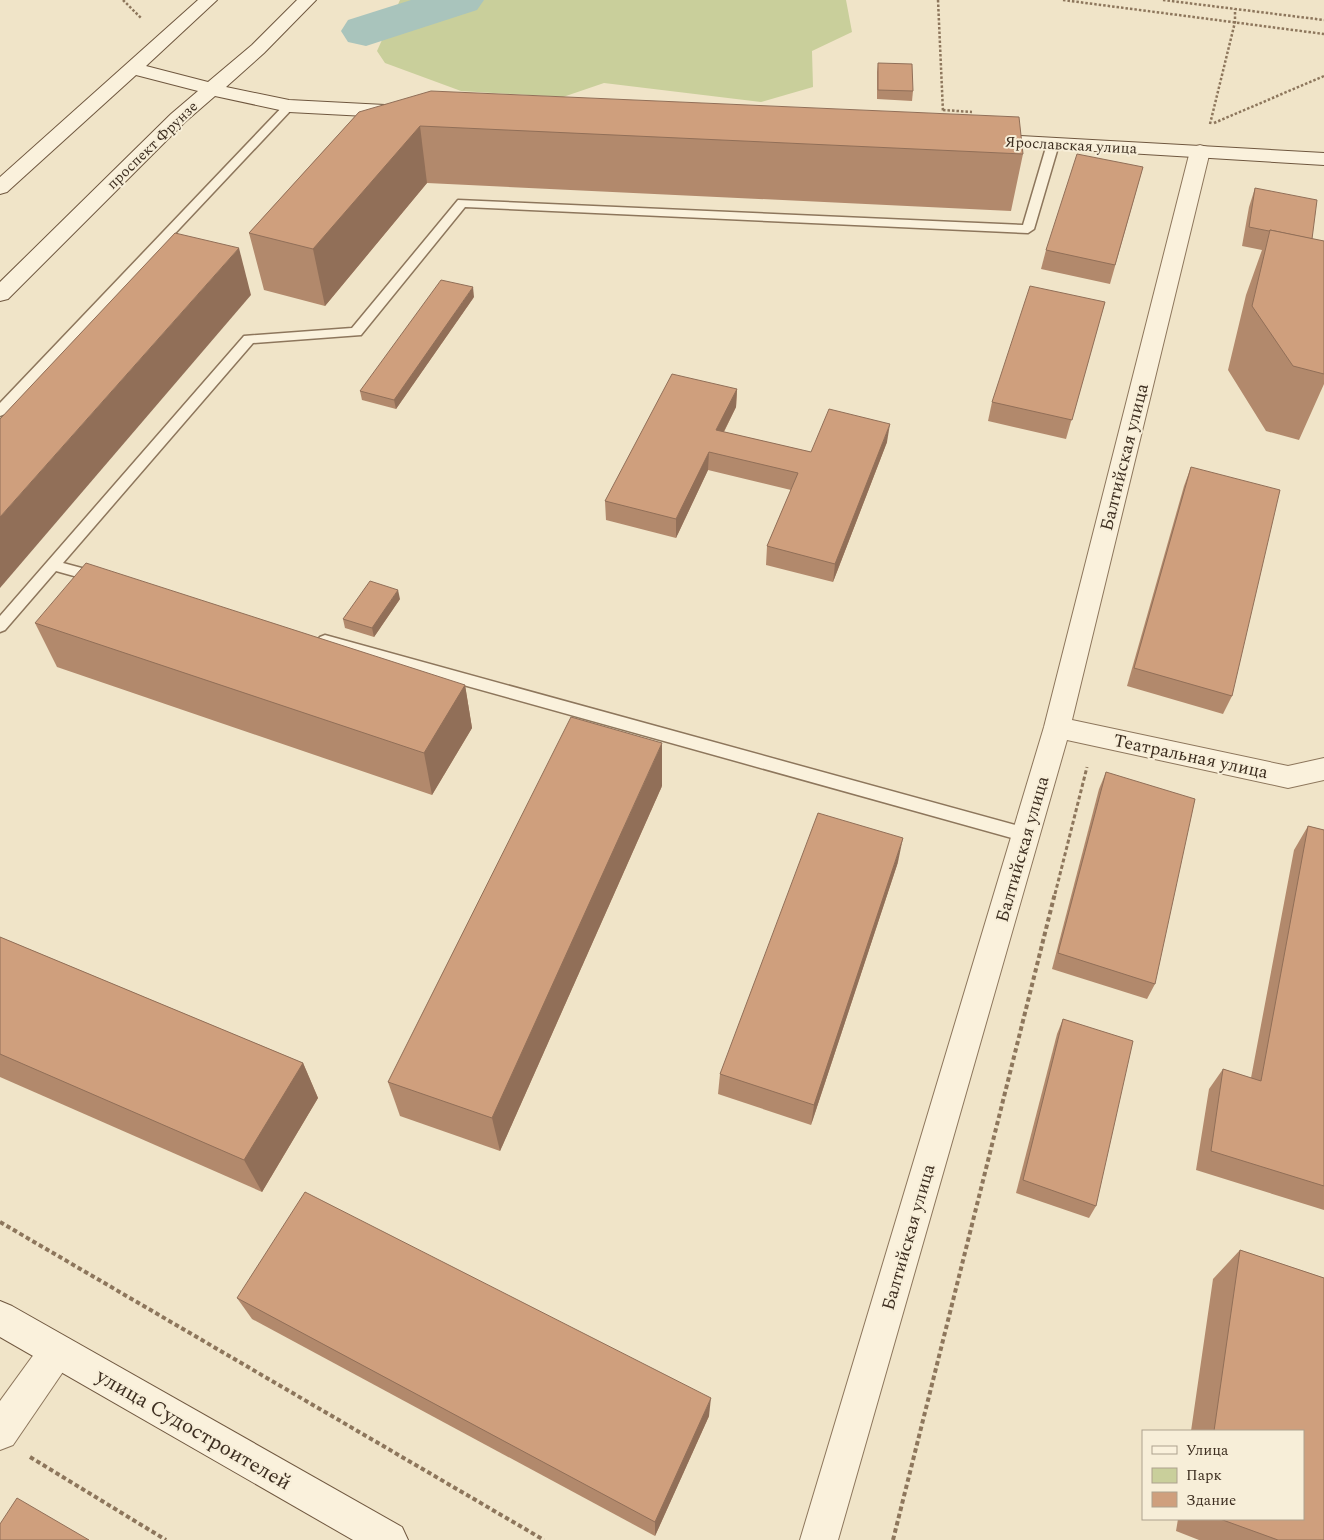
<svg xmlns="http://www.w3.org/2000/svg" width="1324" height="1540" viewBox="0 0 1324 1540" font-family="Spectral,serif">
<rect width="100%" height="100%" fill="#f0e4c8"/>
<polygon fill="#c9cf9b" points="400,0 846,0 852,32 812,51 813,87 761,102 604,83 563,97 461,91 385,63 377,51"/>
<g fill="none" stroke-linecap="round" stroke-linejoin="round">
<polygon fill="#a9c4bc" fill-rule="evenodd" points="411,0 484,0 477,10 366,46 348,42 341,31 348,20"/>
<g stroke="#8d765c" stroke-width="3">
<g id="lane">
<polygon points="289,103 295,106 293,108 5,414 0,416 0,403 285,104"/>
<polygon points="1053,141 1059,144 1034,229 1028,233 465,207 361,335 253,343 63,563 104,574 106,578 104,582 99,583 56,571 5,630 0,632 0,616 244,336 352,328 458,200 1023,225 1047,144"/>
<polygon points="325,635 1026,828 1032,830 1034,835 1032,840 1026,842 320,645 317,641 320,637"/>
</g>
</g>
<g stroke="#8d765c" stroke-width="2">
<g id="street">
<polygon points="1200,145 1207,147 1210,151 1072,720 1288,766 1324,758 1324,780 1288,788 1067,740 838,1540 800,1540 1044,727 1190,151 1193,147"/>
<polygon points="57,1334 69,1339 74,1351 69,1363 13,1445 0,1450 0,1401 45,1339"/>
</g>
</g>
<g stroke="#6f573f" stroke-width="2">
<g id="secondary">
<polygon points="198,0 217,0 146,66 208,82 252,45 297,0 316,0 264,53 226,87 289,100 404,106 411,108 414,112 411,116 404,118 289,112 215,96 185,122 8,299 0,301 0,282 171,114 198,91 136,75 7,192 0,194 0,177"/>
<polygon points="984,134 1324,153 1324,165 977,144 974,140 977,136"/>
<polygon points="0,1301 12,1306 402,1527 408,1540 353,1540 0,1337"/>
</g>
</g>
<g stroke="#8d765c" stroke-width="2.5" stroke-dasharray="2.5 2" stroke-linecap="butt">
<polyline points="123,0 142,19"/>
<polyline points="938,0 943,112"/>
<polyline points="1063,0 1324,34"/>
<polyline points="1163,0 1324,20"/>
<polyline points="943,110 972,112"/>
<polyline points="1214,123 1324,76"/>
<polyline points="1210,124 1235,22 1235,9"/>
</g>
<polyline stroke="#8d765c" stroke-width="3" stroke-dasharray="4 2.5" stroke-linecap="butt" points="1055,894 1087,767"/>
<g stroke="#8d765c" stroke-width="4" stroke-dasharray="4.5 3" stroke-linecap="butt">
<polyline points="0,1222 544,1540"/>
<polyline points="30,1457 166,1540"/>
<polyline points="893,1540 1055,893"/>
</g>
<use href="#lane" fill="#faf1dc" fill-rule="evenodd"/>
<use href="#street" fill="#faf1dc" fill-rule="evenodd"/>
<use href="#secondary" fill="#faf1dc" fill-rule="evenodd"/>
</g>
<g fill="#b2896c">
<polygon points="878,63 913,91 912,101 877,99 877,72"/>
<polygon points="359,112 1023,154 1011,211 427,183 325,306 264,290 249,233"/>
<polygon points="1143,167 1110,284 1041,269 1046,250"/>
<polygon points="1255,188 1312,239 1324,241 1324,384 1299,440 1266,431 1228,370 1246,295 1262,250 1242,246 1249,207"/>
<polygon points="474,297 396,409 362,400 360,391"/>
<polygon points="1105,302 1066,439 988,421 992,402"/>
<polygon points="737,389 736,407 724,432 811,452 887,442 833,582 766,565 767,546 791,490 708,470 676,538 606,520 605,501"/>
<polygon points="1191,467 1232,696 1223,714 1127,686 1184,486"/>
<polygon points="400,599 374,637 345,628 343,619"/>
<polygon points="35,623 465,685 472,728 432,795 57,667"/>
<polygon points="1106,772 1155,984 1147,999 1052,969 1099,789"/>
<polygon points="662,786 500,1151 400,1116 388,1082"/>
<polygon points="1308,826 1324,830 1324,1210 1196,1170 1209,1089 1223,1069 1251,1078 1294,850"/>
<polygon points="898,862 811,1125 718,1094 720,1074"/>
<polygon points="0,937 303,1063 318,1098 262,1192 0,1077"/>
<polygon points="1063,1019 1096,1206 1089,1218 1016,1193 1057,1034"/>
<polygon points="1240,1250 1324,1278 1324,1540 1199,1540 1176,1531 1178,1519 1303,1519 1303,1431 1191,1431 1213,1279"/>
<polygon points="237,1298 709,1416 655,1536 252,1319"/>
</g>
<g fill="#916f58">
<polygon points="420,126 427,183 325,306 313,249"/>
<polygon points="239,248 251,295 0,588 0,517"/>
<polygon points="473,287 474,297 396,409 394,400"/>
<polygon points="737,389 736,407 715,449 716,430"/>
<polygon points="890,424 887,442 833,582 835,564"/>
<polygon points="709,452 708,470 676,538 676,519"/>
<polygon points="398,590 400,599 374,637 372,628"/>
<polygon points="465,685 472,728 432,795 424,753"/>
<polygon points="662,743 662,786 500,1151 492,1118"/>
<polygon points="903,838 898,862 811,1125 814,1105"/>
<polygon points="303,1063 318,1098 262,1192 244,1160"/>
<polygon points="711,1398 709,1416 655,1536 655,1522"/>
</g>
<g fill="#cf9f7d" stroke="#916f58">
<polygon points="878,63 912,64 913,91 878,90"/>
<polygon points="431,91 1019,117 1023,154 420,126 313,249 249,233 359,112"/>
<polygon points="1077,154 1143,167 1115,265 1046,250"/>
<polygon points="1255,188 1317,200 1312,239 1270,230 1269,231 1249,227"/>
<polygon points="1270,230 1324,241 1324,374 1293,366 1252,306"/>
<polygon points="175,233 239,248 0,517 0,419"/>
<polygon points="441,280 473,287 394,400 360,391"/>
<polygon points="1030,286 1105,302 1072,420 992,402"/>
<polygon points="672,374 737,389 716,430 811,452 829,409 890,424 835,564 767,546 798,473 709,452 676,519 605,501"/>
<polygon points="1191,467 1280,490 1232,696 1134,668"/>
<polygon points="86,563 465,685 424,753 35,623"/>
<polygon points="370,581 398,590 372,628 343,619"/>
<polygon points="571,717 662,743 492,1118 388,1082"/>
<polygon points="1106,772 1195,799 1155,984 1058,953"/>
<polygon points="818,813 903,838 814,1105 720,1074"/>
<polygon points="1308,826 1324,830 1324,1186 1211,1151 1223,1069 1261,1081"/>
<polygon points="0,937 303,1063 244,1160 0,1054"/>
<polygon points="1063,1019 1133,1041 1096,1206 1023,1180"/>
<polygon points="305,1192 711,1398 655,1522 237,1298"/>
<polygon points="1240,1250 1324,1278 1324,1540 1278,1540 1220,1519 1303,1519 1303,1431 1214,1431"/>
<polygon points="17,1498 89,1540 0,1540 0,1524"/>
</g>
<g text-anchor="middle" stroke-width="4" stroke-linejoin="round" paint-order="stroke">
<g font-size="15" fill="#3d2e20" stroke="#f7eed8">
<text transform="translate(152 145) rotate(-44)" y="5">проспект Фрунзе</text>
<text transform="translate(1071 145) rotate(3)" y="5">Ярославская улица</text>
</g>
<g font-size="18" fill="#3d2e20" stroke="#f7eed8">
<text transform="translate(1124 457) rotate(-76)" y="6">Балтийская улица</text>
<text transform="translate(1191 756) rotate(12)" y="6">Театральная улица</text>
<text transform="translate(1022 849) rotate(-74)" y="6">Балтийская улица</text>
<text transform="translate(908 1237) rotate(-74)" y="6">Балтийская улица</text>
</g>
<g font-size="21" fill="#3d2e20" stroke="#f7eed8">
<text transform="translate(194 1429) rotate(30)" y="7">улица Судостроителей</text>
</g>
</g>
<rect x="1142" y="1430" width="162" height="90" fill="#f7eed8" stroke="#ada18e"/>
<rect x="1152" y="1446" width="25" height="8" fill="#faf1dc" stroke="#ada18e"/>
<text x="1186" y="1455" font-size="15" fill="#3d2e20">Улица</text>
<rect x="1152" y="1468" width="25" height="15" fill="#c9cf9b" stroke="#ada18e"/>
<text x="1186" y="1480" font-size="15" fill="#3d2e20">Парк</text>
<rect x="1152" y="1492" width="25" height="15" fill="#cf9f7d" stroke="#ada18e"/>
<text x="1186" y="1505" font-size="15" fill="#3d2e20">Здание</text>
</svg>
